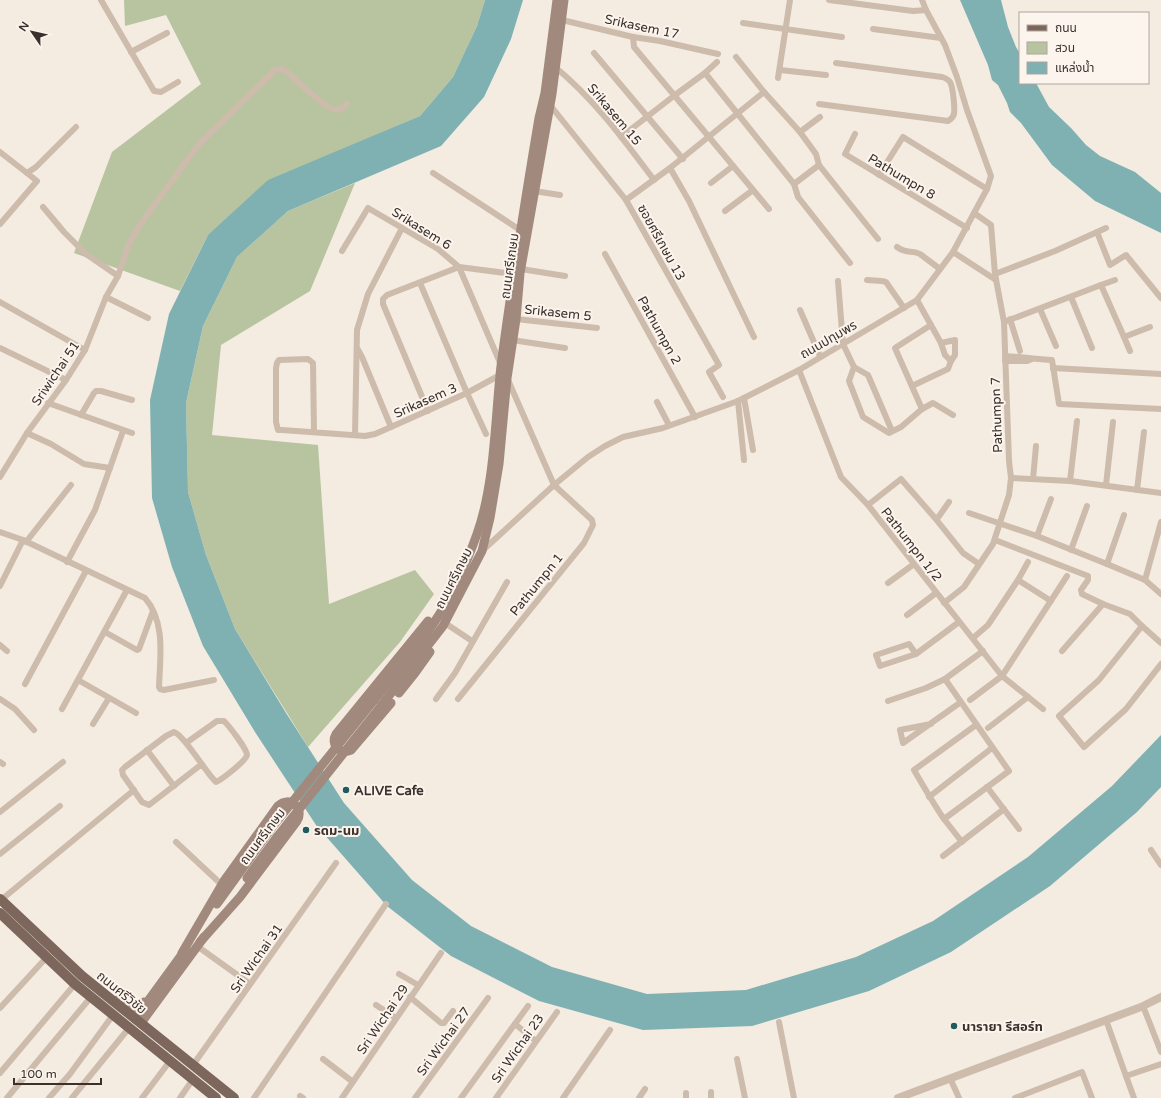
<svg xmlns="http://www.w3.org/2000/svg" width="1161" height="1098" viewBox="0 0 1161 1098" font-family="'Varela Round','Noto Sans Thai',sans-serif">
<rect width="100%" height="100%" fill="#f4ebe1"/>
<g fill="#b8c4a0">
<polygon points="124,0 485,0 477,26 453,77 420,116 341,150 208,235 180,291 74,253 112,152 201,84 166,15 125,26"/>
<polygon points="355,183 310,291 221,345 212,435 318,445 329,604 415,570 434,594 400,642 308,747 235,629 206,555 188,492 186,403 203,326 237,257 288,211"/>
</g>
<g fill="#7fb0b2">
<polygon points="485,0 523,0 511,39 484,97 441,146 288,211 237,257 203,326 186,403 188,492 206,555 235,629 286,713 344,803 412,880 471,926 552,967 647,994 746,990 856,957 933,921 1028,857 1112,786 1161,735 1161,787 1137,812 1050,886 951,952 869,991 752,1026 643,1030 539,1001 451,956 387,906 316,825 255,732 203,646 172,567 152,498 150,400 169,314 208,235 268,180 420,116 453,77 477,26"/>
<polygon points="960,0 1001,0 1008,27 1016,47 1020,54 1020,83 1036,83 1049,107 1071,128 1086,145 1100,156 1135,172 1161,193 1161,233 1095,201 1052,165 1021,123 1010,112 1007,103 998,85 992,80 988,65"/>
</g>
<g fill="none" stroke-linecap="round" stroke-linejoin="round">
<g stroke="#cdbbac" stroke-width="6">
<polyline points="101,0 154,91 161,92 178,82"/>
<polyline points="829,0 913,11 926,10"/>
<polyline points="562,20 633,37 660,41 718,54"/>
<polyline points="743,23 842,37"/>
<polyline points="873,29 941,38"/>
<polyline points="633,37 634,47 769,209"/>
<polyline points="131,52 167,33"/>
<polyline points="594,53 683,159"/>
<polyline points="736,57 764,92 800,132 816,154 819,165 878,239"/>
<path d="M555,67C594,99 624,140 654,180"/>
<polyline points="780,70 826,75"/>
<polyline points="705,73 794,184 798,197 850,263"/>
<polyline points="778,78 790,0"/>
<path d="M819,104L948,121C951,119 953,118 954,114C955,108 953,87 950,82C948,79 945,78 942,77L836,63"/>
<polyline points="550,105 626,200 719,365 709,372 723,397"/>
<polyline points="800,132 820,117"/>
<polyline points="855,134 845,154 967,228"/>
<polyline points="621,137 675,95 705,73 717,62"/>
<polyline points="0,152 27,173 36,167 76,127"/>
<polyline points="670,168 689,201 754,337"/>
<polyline points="433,173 520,230"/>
<polyline points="879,175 903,137 987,189"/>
<polyline points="711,183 733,166"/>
<polyline points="794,184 819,165"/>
<polyline points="534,191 560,195"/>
<polyline points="626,200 670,168 764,92"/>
<polyline points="43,207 64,232 86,254 118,276"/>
<polyline points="725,211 753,190"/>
<polyline points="0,224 37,181 27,173"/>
<polyline points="1097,232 1110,265 1126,255 1161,298"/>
<path d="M897,247C908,255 911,249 920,254L940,269"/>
<polyline points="342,251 368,208 438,249 459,267 513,274"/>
<polyline points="953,252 996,280"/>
<polyline points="605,254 695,417"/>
<polyline points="521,269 565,276"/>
<polyline points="995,274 1055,251 1106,228"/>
<path d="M867,280C873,281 880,280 886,282L904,308"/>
<polyline points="838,281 843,344 854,367 868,375 892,431"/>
<polyline points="420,283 467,393 486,434"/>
<polyline points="1101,285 1115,280"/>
<polyline points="106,297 148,318"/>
<polyline points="1071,297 1092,348"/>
<polyline points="917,300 941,343 945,355 951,361"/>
<polyline points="0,302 85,350"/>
<polyline points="1040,309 1056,346"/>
<polyline points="800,310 820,356"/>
<polyline points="516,319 597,328"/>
<polyline points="1010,319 1020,351"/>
<polyline points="1004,322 1101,285 1124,337 1150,327"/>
<polyline points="1124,337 1130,351"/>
<polyline points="512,340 565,348"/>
<polyline points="0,348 66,380"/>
<polyline points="357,348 362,357 391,427 467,393 500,375"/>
<path d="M1005,356C1021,357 1036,359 1052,360L1059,404L1161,409"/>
<polyline points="1005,361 1027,361 1032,359"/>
<polyline points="854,367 849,381 863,417 889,433 901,427 922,409 933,403 953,415"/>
<polyline points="1053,368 1161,374"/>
<polyline points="799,370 841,477 868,505 1002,676 1043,709"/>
<polyline points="912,386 948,369 951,361 955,355 955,340 941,343"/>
<polyline points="744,398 753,450"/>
<polyline points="738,401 744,460"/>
<polyline points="657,402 669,425"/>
<polyline points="48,403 132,433"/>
<polyline points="922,409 895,348 931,325"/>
<polyline points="428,411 383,304 383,299 387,295 459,267 501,365"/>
<polyline points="81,415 94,393 96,391 101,391 132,400"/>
<polyline points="314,432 313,363 308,359 279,360 277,363 276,368 276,422 278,430 282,430 365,436 375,434 391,427"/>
<polyline points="27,433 51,444 84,464 110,468"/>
<polyline points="355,435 357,330 368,294 402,228"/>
<path d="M0,477L27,433L66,380L85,350L106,297L118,276L129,243L144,219L199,144L275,70L281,69L286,71C294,78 327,110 336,110C341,110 344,107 347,104"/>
<polyline points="1011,478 1070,481 1161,493"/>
<polyline points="1033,479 1036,446"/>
<polyline points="1070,481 1077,421"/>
<polyline points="1106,485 1113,422"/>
<polyline points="1137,490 1144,432"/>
<polyline points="868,505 901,479 935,518 963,553 979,564"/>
<polyline points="969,513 1037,536 1107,564 1145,580 1161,594"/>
<polyline points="937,519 949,502"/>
<path d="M0,532L23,540L145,598C166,622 160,658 159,687L160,689L164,690L214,680"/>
<polyline points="1037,536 1051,499"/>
<polyline points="995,540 1088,576 1088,580 1081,590 1082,594 1103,604 1130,614 1142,626"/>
<polyline points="26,542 71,485"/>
<polyline points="1071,550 1087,506"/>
<polyline points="482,551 554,485 588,457 605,446 623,437 663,428 738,401 799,370 917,300 953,252 987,189 991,176 967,110 957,77 945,45 926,10 922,0"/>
<polyline points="67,562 95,510 123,431"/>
<polyline points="1107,564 1124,515"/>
<polyline points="1018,580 1051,601"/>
<polyline points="1145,580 1161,522"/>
<polyline points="888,583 914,564"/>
<polyline points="0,586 23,540"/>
<polyline points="944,603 964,587 993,544 1009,495 1011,478 1009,461 1004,322 995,274 991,225 974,213"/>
<polyline points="907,615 936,593"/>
<polyline points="445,623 472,641"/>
<polyline points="105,632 137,650 139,649 153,611"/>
<polyline points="973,638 988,625 1018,580 1028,562"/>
<polyline points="1161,643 1142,626 1099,680 1059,716 1084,747 1126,709 1161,664"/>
<polyline points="0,645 7,651"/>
<polyline points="1062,651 1103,604"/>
<polyline points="916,654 909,644 876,655 880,666 916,654 959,622"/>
<path d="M945,679L1009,771L944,819C933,803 924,787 914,770L976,725"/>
<polyline points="78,680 136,713"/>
<polyline points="25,684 86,571"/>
<polyline points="0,699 15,709 34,730"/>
<polyline points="436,699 455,673 507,582"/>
<polyline points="458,699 584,543 593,525 592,520 554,485 508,380"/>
<polyline points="970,700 1002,676 1067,576"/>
<polyline points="888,701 926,688 945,679 983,651"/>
<polyline points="62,709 127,590"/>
<polyline points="93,724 109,698"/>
<polyline points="931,724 900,730 903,743 961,702"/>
<polyline points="988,728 1028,697"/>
<path d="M186,743L217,721H224C229,726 247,749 247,755C246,761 221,780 216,782C206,773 184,735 174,732L166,736L125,767L122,770L123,775L142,802L149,805L202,764"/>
<polyline points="147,750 174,786"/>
<polyline points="0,762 3,764"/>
<polyline points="987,787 1019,829"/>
<polyline points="929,797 992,748"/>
<polyline points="0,812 63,762"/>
<polyline points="944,819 962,842"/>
<polyline points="176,842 222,885"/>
<polyline points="1151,850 1161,865"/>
<polyline points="0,854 60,806"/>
<polyline points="943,856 1004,809"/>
<polyline points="1,900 134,790"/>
<polyline points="197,946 250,984"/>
<polyline points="399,974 418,985"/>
<polyline points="410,997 441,1023 444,1023 453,1011"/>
<polyline points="376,1005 396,1018"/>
<polyline points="1143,1006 1161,1052"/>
<polyline points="0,1008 46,958"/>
<polyline points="1106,1020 1126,1076"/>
<polyline points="779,1022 794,1098"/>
<polyline points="515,1024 536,1041"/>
<polyline points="323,1059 353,1082"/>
<polyline points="737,1059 745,1098"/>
<polyline points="193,1065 336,863"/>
<polyline points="0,1073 75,984"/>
<polyline points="950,1078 959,1098"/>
<polyline points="711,1092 711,1098"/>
<polyline points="686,1093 686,1098"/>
<polyline points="300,1096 303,1098"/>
<polyline points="7,1098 91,997"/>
<polyline points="49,1098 70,1074 113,1015"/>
<polyline points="72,1098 129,1028"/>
<polyline points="142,1098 170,1061"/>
<polyline points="180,1098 193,1079"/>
<polyline points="254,1098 386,904"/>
<polyline points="342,1098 441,953"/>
<polyline points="415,1098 488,998"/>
<polyline points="461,1098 528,1006"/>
<polyline points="496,1098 557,1012"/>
<polyline points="563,1098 610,1030"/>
<polyline points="639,1098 645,1089"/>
<polyline points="1015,1098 1082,1072 1092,1098"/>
<polyline points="1134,1098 1126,1076 1161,1064"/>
</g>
<polyline stroke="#cdbbac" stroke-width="8" points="898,1098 1141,1007 1161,997"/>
<g stroke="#a18a7d" stroke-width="9">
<polyline points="399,693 415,673 430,652"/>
<path d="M375,699C397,672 420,645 439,615C455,590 467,562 477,534C495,484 495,419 501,366C512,283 525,201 539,118L545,93L557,0"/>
<path d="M391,703L351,750C339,755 330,744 336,734L428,621"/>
<polyline points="381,706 443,626 482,551 490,518 499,464 507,378 516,319 520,273 552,94 564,0"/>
<polyline points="247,878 277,837"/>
<polyline points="217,904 273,826"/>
<path d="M182,953L224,881L278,806C289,795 305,808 297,821L240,897L200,942"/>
<polyline points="117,1000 128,1006 135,1008 142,1005 144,1002"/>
<polyline points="135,1019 186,949"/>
<polyline points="141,1023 204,937"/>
</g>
<g stroke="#7d675c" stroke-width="10">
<polyline points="0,899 82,976 234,1098"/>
<polyline points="0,913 75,984 216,1098"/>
</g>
<g stroke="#a18a7d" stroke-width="9">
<polyline points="273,826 375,699"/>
<polyline points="277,837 381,706"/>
</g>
</g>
<g fill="#1f5a5e" stroke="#fbf5ee" stroke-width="1.5">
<circle cx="346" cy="790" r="4"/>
<circle cx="306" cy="830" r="4"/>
<circle cx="954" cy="1026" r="4"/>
</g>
<g text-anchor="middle" stroke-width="4" stroke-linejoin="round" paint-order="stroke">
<g font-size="13" fill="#3b302b" stroke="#fbf5ee">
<text transform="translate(642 26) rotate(12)" y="5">Srikasem 17</text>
<text transform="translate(615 114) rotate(50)" y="5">Srikasem 15</text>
<text transform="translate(902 176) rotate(31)" y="5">Pathumpn 8</text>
<text transform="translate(422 228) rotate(32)" y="5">Srikasem 6</text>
<text transform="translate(662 242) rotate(61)" y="5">ซอยศรีเกษม 13</text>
<text transform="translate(509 266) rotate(-82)" y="5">ถนนศรีเกษม</text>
<text transform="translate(558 312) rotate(6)" y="5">Srikasem 5</text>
<text transform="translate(660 330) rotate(61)" y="5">Pathumpn 2</text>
<text transform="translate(828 339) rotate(-30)" y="5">ถนนปทุมพร</text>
<text transform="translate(55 373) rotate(-56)" y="5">Sriwichai 51</text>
<text transform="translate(425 400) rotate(-24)" y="5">Srikasem 3</text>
<text transform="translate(996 415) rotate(-92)" y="5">Pathumpn 7</text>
<text transform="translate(912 544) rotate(52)" y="5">Pathumpn 1/2</text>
<text transform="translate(453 578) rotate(-63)" y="5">ถนนศรีเกษม</text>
<text transform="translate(536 584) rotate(-51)" y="5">Pathumpn 1</text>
<text transform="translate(262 836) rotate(-53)" y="5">ถนนศรีเกษม</text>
<text transform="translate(256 958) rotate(-55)" y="5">Sri Wichai 31</text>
<text transform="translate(122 992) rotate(39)" y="5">ถนนศรีวิชัย</text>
<text transform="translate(382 1019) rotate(-56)" y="5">Sri Wichai 29</text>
<text transform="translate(443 1041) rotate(-54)" y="5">Sri Wichai 27</text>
<text transform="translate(517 1048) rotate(-55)" y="5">Sri Wichai 23</text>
</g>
<g font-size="13" font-weight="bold" fill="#3b302b" stroke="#fbf5ee" text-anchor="start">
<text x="354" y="795">ALIVE Cafe</text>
<text x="314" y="835">รดม-นม</text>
<text x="962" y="1031">นารายา รีสอร์ท</text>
</g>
</g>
<rect x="1019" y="12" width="130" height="72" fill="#fbf5ee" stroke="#aea6a0"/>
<rect x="1027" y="25" width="20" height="6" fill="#7d675c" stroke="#aea6a0"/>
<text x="1055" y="32" font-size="12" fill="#3b302b">ถนน</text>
<rect x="1027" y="42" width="20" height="12" fill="#b8c4a0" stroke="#aea6a0"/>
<text x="1055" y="52" font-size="12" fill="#3b302b">สวน</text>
<rect x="1027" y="62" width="20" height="12" fill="#7fb0b2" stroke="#aea6a0"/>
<text x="1055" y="72" font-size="12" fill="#3b302b">แหล่งน้ำ</text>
<g transform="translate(32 32) rotate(304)" stroke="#fbf5ee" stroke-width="3" paint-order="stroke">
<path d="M0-3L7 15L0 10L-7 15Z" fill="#3b302b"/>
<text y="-6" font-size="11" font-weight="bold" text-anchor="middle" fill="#3b302b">N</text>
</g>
<path d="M14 1078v6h87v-6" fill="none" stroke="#3b302b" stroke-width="2"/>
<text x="20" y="1078" font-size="12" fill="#3b302b" stroke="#fbf5ee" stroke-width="3" paint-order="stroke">100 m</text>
</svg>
